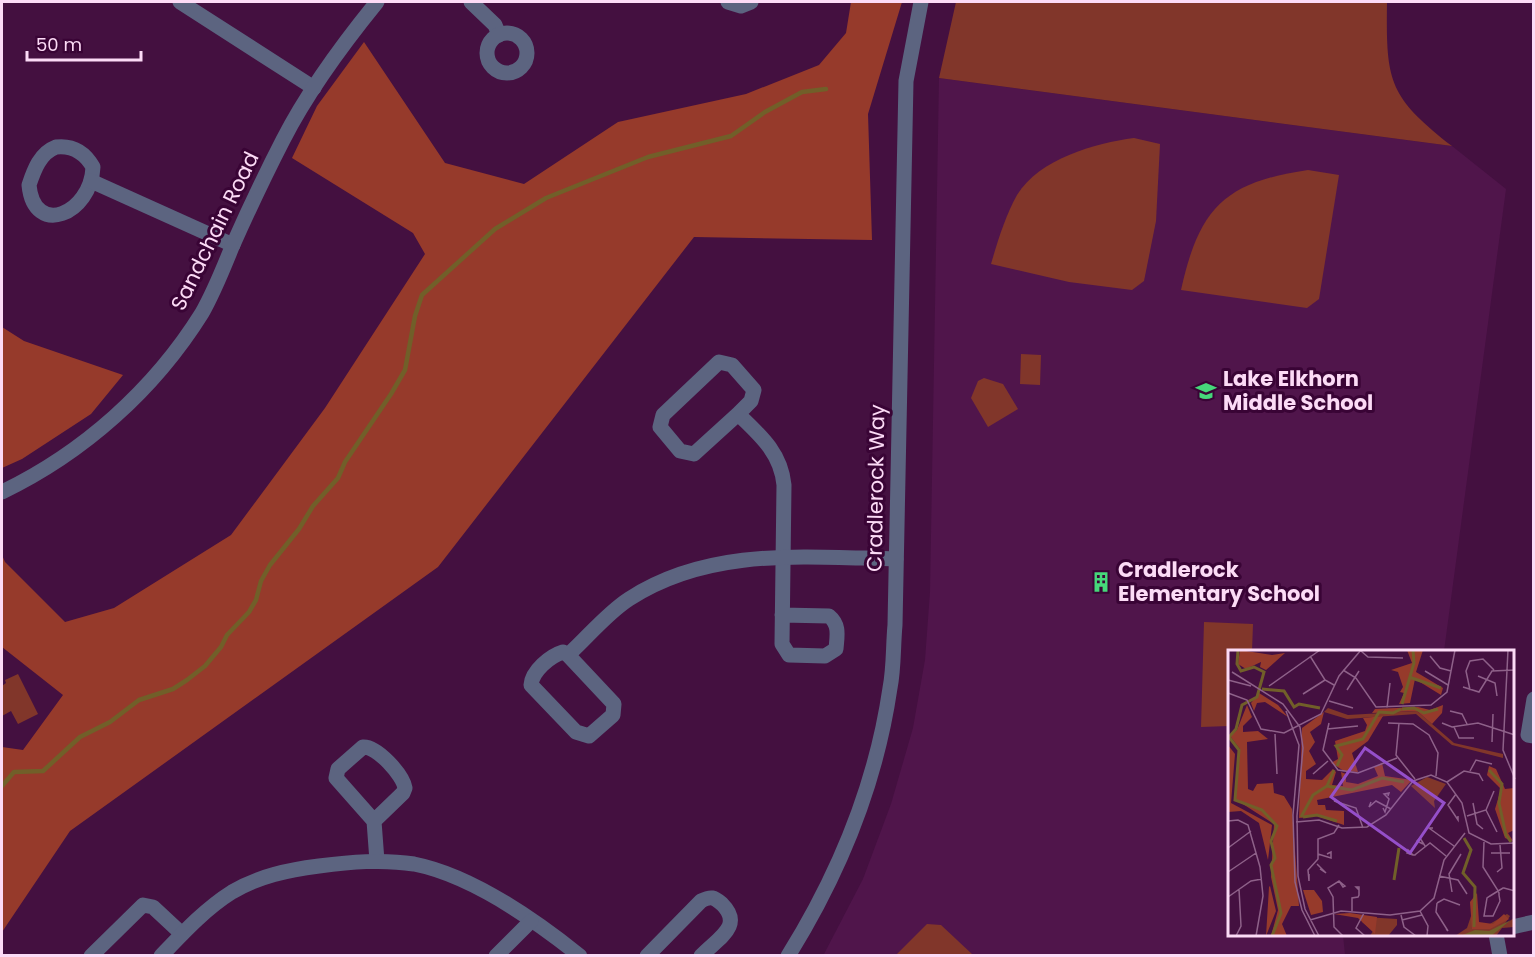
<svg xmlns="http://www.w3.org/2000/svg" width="1535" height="957" viewBox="0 0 1535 957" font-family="Poppins,sans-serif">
<rect width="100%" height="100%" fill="#441040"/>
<polygon fill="#50154b" points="939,78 1452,146 1506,189 1444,651 1229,651 1229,934 1343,935 1345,955 823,956 863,879 891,804 913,728 925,660 930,592"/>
<g fill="#81362a">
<path d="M956,2H1387C1386,81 1388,96 1452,146L939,78Z"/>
<path d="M1134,138L1160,144L1156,221L1144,281L1132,290L1069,282L991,264C998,240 1005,217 1017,195C1039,159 1095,143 1134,138Z"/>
<path d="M1308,170L1339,175L1319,299L1307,308L1181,290C1199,208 1225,182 1308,170Z"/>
<polygon points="1021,354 1041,355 1040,385 1020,384"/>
<polygon points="984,378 1003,384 1018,409 988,427 971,398 978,381"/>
<polygon points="1204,622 1253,624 1252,651 1229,651 1229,726 1201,727"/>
<polygon points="18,674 38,714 18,724 11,711 2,716 2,686 6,683 5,680"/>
<polygon points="927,924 941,925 973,955 896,955"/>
</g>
<g fill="#963a2b">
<polygon points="851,2 902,2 868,114 872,240 694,237 438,567 70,831 2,932 2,747 23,750 63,695 2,647 2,555 5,562 65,622 114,608 231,535 325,408 425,254 413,233 292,158 317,106 364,42 445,163 524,184 618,122 746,94 819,65 846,33"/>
<polygon points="2,327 24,341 123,375 91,414 22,459 2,468"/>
</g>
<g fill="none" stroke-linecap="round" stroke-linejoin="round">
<polyline stroke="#715f29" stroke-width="4.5" points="2,786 14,772 43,771 80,737 110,722 139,700 173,689 187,680 205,666 221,647 227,635 249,612 256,600 261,581 270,565 299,529 313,506 338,478 345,462 391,394 405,370 415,316 422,295 495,229 546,198 648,157 731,136 765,112 802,92 826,89"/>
<g stroke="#5c6480" stroke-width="15">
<polyline points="180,2 314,88"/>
<polyline points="471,2 495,25 499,35"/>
<polyline points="728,2 741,6 751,2"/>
<circle cx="507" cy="53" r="20"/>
<path d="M56,147C73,145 85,153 93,167C91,214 34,238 29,185C34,170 40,153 56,147Z"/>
<polyline points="91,181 233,245"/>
<path d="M738,414L751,401L754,390L732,365L719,362L663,415L660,427L680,451L694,454L738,414C760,435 781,453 784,485L782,644L789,655L825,656L836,649C837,636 840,625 829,616L782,615"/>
<path d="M2,492C83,453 154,390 202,313C214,292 223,269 232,247C248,211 265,175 283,140C308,91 342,45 377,2"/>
<path d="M568,655L563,652C550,656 532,671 531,685L576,732L589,736L613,715L614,704L568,655C588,637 606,614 629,599C709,547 805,557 896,559"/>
<polyline points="1534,699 1528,735 1534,736"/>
<path d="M374,821L403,793L405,788C403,775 377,746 363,747L338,769L336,778L374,821L377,861"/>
<polyline points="1512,927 1534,922"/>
<polyline points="1496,934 1500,956"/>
<polyline points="91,956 143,905 153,907 182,934"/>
<path d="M161,956C183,933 205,909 232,892C259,876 288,870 319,866C350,862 382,859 414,864C470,875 535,920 580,956"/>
<polyline points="496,956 531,921"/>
<path d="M647,956L701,901C711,896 714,897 722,904C744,926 718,938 701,956"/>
<path d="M788,956C839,874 876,784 890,688C894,668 893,646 895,625L906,81L921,2"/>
</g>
</g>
<defs>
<g id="school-bare" transform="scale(1.62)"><path d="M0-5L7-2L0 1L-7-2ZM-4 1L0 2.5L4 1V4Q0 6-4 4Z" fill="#46d77a" stroke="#390435" stroke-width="2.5" paint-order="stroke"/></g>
<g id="building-bare" transform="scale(1.62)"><path d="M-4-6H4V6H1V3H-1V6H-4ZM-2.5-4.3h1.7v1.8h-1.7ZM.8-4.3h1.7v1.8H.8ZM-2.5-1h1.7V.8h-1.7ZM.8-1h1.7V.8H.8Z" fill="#46d77a" stroke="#390435" stroke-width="2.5" paint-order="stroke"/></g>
</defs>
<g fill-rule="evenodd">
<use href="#school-bare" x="1206" y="391"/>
<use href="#building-bare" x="1101" y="582"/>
</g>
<g text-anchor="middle" stroke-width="6" stroke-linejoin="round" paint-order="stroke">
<g font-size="21" fill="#fcdbf6" stroke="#390435">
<text transform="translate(215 231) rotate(-64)" y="7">Sandchain Road</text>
<text transform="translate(876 488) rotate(-89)" y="7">Cradlerock Way</text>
</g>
<g font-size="21" font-weight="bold" fill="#fcdbf6" stroke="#390435" text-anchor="start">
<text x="1223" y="386">Lake Elkhorn<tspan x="1223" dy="24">Middle School</tspan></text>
<text x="1118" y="577">Cradlerock<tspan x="1118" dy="24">Elementary School</tspan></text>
</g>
</g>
<g transform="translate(1228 650)">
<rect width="286" height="286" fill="#441040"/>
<path d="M100,58L120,65L189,61L226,93L275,104V108L224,95L188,64L119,69L96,62ZM199,127L218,134L206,151L207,158L183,136ZM244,263L252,274L260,275L279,264L282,266L276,275L286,268V277L274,278L268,286H227L239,278ZM136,267L169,269V275L160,286H142L145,281L134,272Z" fill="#81362a"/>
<path d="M12,0L44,5L57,3L38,20L32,17L33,12L18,19L10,14ZM179,0H195L188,22L215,38L213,45L187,29L182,53L171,54L176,43L172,42L175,37L170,22L163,20L184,13ZM31,43L50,55L60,67L37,52L29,53L26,61L23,53ZM19,55L24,67L15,76V82L30,81L40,89L19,92L20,139L25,141L29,134L45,133L46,143L56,146L64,159L71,256H63L54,274L59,286H43L50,260L43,227L46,174L7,149L12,99L2,86L9,80ZM215,55L214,63L204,74L189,61L144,63L147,59L190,57L202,60ZM96,62L93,74L82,82L87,92L81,101L88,114L78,121V129L94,130L105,119L108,122L104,135L115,136L113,122L118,124V132L130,134L150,126L146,117L154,113L157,126L184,130L173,142L164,135L89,150L90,155H97L98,160L116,161V175L89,166L71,168L74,78ZM155,66L140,91L124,103L130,122L116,121L103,113L110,109L107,91L137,81L139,75L135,68ZM0,95L7,104L3,153L44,175L40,210L31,173L13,161L0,162ZM261,116L268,119L277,139L286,138V180L280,183L285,191L277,188L267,159L273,139L259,125ZM42,236L48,261L38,286L41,237ZM75,240H86L94,251L95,262L83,265ZM249,243L251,272L265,274L276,264L281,269L262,279H244L242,252ZM122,263L149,267L147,284L130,268L106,264Z" fill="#963a2b"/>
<path d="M283,270L263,286H232L247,280L261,281Z" fill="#715f29"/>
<path fill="none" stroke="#715f29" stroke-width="3" d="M10,0L9,14L13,21L26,17L36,22L29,47L14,55L8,79L1,87L11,100L7,150L34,160L49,176L43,191L47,208L43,215L53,263L44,286M181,27L213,38M34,39L56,41L66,57L71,54L92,58M174,54L186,13L185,0M174,59L186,58L196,63L210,59M109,116L114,105L108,96L135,89L151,62L165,63L173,59M261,120L274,134L271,153L278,185L283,192M98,136L124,140L154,128L176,132M73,167L85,145L99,136L106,120M75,167L89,165L109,171M236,188L243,200L235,223L247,237L246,277M166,230L171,198"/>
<path fill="none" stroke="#8e6189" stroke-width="1.5" d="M280,0L275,100L287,129M133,1L140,7L175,8M82,6L97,30L106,35M202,6L212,18L223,21M115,20L128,28L148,57L203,55L219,42L227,0M197,21L220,35M4,22L55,54L72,77L75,98L69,166L70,226L77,259L91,286M250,26L267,33L269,46M0,30L23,36M41,36L92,0M235,37L251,42L264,21L287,20M119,40L131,21M242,40L238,21L242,11L255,9L266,20M0,43L19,50L33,79L56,83L93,64L111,26L133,0M75,44L97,30M101,51L125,58M159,58L162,33M58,61L71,95L65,165L67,232L74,260L87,286M222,61L234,64L239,74M101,73L95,100L110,120L130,123L169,108M160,73L185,74L201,85L210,103L208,126M171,73L168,105L187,129M214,73L224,77L250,73L287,85M226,77L231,88H246M99,79L130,76M47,84L49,124M264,92L265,64M242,121L248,110L264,114M85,124L100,111M219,132L236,121L251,124L255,131M228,144L220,155L230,170V166M143,152L141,157L148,151L163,159M113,153L106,151L128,158L135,178M245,153L249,174L255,179M155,158L157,162L161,149L156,144L161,143L160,146M258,160L269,182M239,166L258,160L266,141M0,171L10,170L20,175L32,217L35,246L28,286M68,172L91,170L114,178L139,177L158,165L185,131L203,125L219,132L234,153L241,183L263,194L287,193M205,178H201L226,196M256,192L255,217L269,239L271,243V245L272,251L265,266H256L259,248L262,246L270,241L275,238H276L287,241M195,194L189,191L192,188L197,196M0,198L23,181M263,203H282M90,204L103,208V202L99,204M185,205L180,200L179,203L185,205H187L188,204L202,193L218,206M89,214L98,223L92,219M0,222L28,203M269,222L274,218L272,195M81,224V231L80,220L90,209V189L106,183L111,175M211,226L230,230L239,244M111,231L117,236L115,237L111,231L100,238L105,247L106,277L115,286M224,242L221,224L233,204M0,247L23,231L34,229M209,253L208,262L220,281L218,279M209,253L216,249L232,255M124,261V248L130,247L131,245V237H128L131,240M192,261L200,276L199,286M136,263L128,278L137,286M173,265L176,277L188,286M82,270L113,261L162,265L192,261L206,248L216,210L237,183M174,270L194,265M8,286L13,276L11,239"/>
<path fill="#954fca" fill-opacity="0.15" stroke="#954fca" stroke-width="3" d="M137,98L216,153L182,203L103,147Z"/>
<rect width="286" height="286" fill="none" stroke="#fcdbf6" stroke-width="3"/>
</g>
<rect width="1535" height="957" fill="none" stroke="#fcdbf6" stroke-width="6"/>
<path d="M27 51v9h114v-9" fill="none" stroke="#fcdbf6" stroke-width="3"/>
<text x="36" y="51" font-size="18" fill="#fcdbf6" stroke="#390435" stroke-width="4.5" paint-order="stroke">50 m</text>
</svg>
